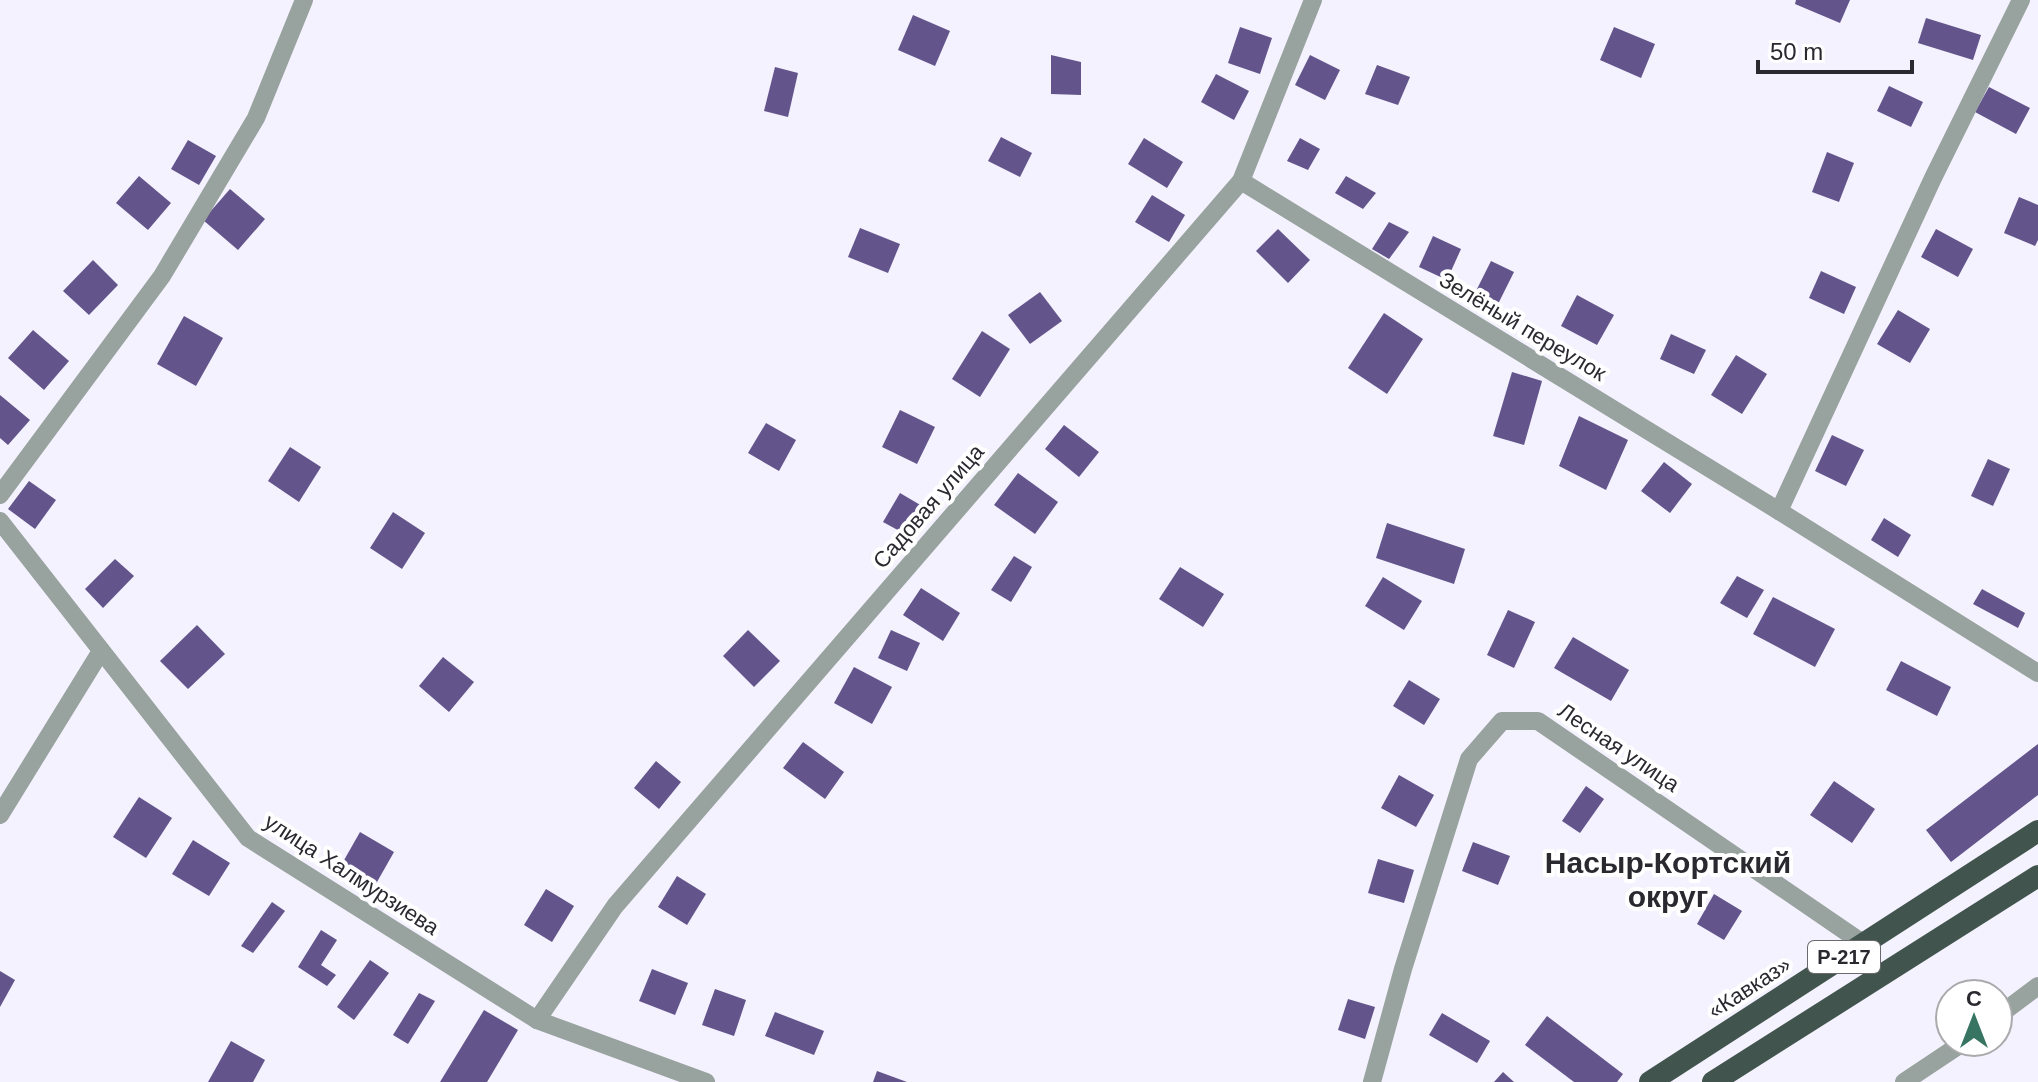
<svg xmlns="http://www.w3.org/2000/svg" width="2038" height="1082" viewBox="0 0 2038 1082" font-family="Arial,sans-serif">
<rect width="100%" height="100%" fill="#f4f2fe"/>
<g fill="#63548b">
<polygon points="1796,0 1850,0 1840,23 1795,4"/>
<polygon points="913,15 950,31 935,66 898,50"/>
<polygon points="1926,18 1981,35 1973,60 1918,43"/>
<polygon points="1240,27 1272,38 1260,74 1228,63"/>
<polygon points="1614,27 1655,44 1641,78 1600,60"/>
<polygon points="1051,55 1081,62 1081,95 1051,94"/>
<polygon points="1310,55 1340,70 1325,100 1295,85"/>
<polygon points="1377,65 1410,77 1398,105 1365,94"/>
<polygon points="775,67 798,73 788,117 764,111"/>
<polygon points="1216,74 1249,91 1234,120 1201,102"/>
<polygon points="1889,86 1923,102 1911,127 1877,111"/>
<polygon points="1989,87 2030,108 2016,134 1975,112"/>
<polygon points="1001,137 1032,153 1020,177 988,161"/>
<polygon points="1144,138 1183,162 1167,188 1128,164"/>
<polygon points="1300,138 1320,149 1308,170 1287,161"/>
<polygon points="188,140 216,156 199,185 171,169"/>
<polygon points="1827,152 1854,163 1839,202 1812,192"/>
<polygon points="139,176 171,203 148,230 116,203"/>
<polygon points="1346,176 1376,193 1363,209 1335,193"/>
<polygon points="230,189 265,219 238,250 203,220"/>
<polygon points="1152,195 1185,215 1169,242 1135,222"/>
<polygon points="2019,197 2038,205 2038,240 2035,246 2004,233"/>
<polygon points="1389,222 1409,232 1389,259 1372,249"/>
<polygon points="860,228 900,244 888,273 848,257"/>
<polygon points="1278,229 1310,260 1288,283 1256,251"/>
<polygon points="1936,229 1973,249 1958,277 1921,257"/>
<polygon points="1433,236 1461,249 1447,280 1419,267"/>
<polygon points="93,260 118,285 89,315 63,291"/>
<polygon points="1491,261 1514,272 1495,310 1472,299"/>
<polygon points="1821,271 1856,287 1844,314 1809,298"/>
<polygon points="1040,292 1062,321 1030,344 1008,315"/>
<polygon points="1577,295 1614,315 1597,345 1561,326"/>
<polygon points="1898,310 1930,329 1910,363 1877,344"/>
<polygon points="1384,313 1423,339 1387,394 1348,368"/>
<polygon points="184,316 223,338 196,386 157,364"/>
<polygon points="33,330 69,361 44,390 8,358"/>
<polygon points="982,331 1010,349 980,397 952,379"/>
<polygon points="1671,334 1706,350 1694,374 1660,359"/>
<polygon points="1736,355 1767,374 1742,414 1711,395"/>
<polygon points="1512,372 1542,381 1524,445 1493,436"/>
<polygon points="0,395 30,420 8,445 0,438"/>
<polygon points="900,410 935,427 917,464 882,447"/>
<polygon points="1579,416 1628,440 1606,490 1559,466"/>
<polygon points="766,423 796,440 779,471 748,453"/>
<polygon points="1064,425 1099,452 1079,477 1045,449"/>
<polygon points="1832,435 1864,450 1846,486 1815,471"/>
<polygon points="290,447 321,467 299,502 268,481"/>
<polygon points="1988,459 2010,469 1993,506 1971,496"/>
<polygon points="1664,462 1692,484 1670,513 1641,491"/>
<polygon points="1018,473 1058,502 1035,534 994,505"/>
<polygon points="29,481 56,500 35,529 8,509"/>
<polygon points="900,493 922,506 905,534 883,522"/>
<polygon points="393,512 425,533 402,569 370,548"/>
<polygon points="1884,518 1911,535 1898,557 1871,540"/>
<polygon points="1387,523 1465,549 1454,584 1376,558"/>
<polygon points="1014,556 1032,567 1011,602 991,590"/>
<polygon points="115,559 134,576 103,608 85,589"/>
<polygon points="1180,567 1224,594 1203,627 1159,599"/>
<polygon points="1737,576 1764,590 1747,618 1720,603"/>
<polygon points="1383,577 1422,601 1404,630 1365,606"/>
<polygon points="921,588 960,613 943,641 903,615"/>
<polygon points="1982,589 2025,613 2018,628 1973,604"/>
<polygon points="1773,597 1835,629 1815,667 1753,634"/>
<polygon points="1508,610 1535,622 1514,668 1487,655"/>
<polygon points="197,625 225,654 188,689 160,661"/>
<polygon points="748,630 780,661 754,687 723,656"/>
<polygon points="891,630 920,643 907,671 878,658"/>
<polygon points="1573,637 1629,670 1611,701 1554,668"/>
<polygon points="443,657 474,682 449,712 419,686"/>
<polygon points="1901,661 1951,687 1937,716 1886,690"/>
<polygon points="854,667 892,687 872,724 834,703"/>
<polygon points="1409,680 1440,699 1424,725 1393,706"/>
<polygon points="803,742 844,772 825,799 783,768"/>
<polygon points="2038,744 2038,795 1951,862 1926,830"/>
<polygon points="656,761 681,782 659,809 634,788"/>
<polygon points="1399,775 1434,795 1416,827 1381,808"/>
<polygon points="1834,781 1875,809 1852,843 1810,815"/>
<polygon points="1586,786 1604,799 1580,833 1562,821"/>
<polygon points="139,797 172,818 146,858 113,837"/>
<polygon points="360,832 394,852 373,889 339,869"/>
<polygon points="193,840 230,863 209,896 172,874"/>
<polygon points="1473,842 1510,856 1498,885 1462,871"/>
<polygon points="1378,859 1414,870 1404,903 1368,893"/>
<polygon points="677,876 706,894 687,925 658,907"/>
<polygon points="546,889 574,906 552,942 524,925"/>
<polygon points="1714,894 1742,911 1724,940 1697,924"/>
<polygon points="272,902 285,911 253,953 241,946"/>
<polygon points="321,930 337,940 321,965 336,975 327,986 298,967"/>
<polygon points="370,960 389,973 354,1020 337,1007"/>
<polygon points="652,969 688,983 675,1015 639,1001"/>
<polygon points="0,971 15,980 0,1007"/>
<polygon points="715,989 746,1000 734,1036 702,1025"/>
<polygon points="419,993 435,1001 408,1044 393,1035"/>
<polygon points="1348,999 1375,1007 1365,1039 1338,1030"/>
<polygon points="484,1010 518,1030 487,1082 440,1082"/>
<polygon points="775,1012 824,1031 814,1055 765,1036"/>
<polygon points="1442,1013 1490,1041 1477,1063 1429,1035"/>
<polygon points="1547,1016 1623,1074 1617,1082 1574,1082 1525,1045"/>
<polygon points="231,1041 265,1060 253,1082 208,1082"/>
<polygon points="877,1071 907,1082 873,1082"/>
<polygon points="1503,1072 1514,1082 1494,1082"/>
</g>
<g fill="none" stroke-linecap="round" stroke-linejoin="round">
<g stroke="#98a29e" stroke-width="18">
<polyline points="1241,181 1779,511 2038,673"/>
<polyline points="0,495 162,276 256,118 304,0"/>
<polyline points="1779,511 1933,178 2021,0"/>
<polyline points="0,521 248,838 537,1020 706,1082"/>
<polyline points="0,815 101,651"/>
<polyline points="1998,1016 2038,986"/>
<polyline points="537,1020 615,906 1241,181 1313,0"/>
<polyline points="1372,1082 1403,969 1469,759 1502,721 1538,721 1864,944"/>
<polyline points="1904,1082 1964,1042"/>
</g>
<g stroke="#41544d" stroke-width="22">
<polyline points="1650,1082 2038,831"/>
<polyline points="1713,1082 2038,876"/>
</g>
</g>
<g text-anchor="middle" stroke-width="8" stroke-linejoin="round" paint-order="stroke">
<rect fill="#fff" stroke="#6a696e" stroke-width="2" x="1808" y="941" width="72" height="32" rx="6"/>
<g font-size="20" font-weight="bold" fill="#2a2930">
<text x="1844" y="964">Р-217</text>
</g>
<g font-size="22" fill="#2a2930" stroke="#fff">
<text transform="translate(1523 326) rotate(31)" y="8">Зелёный переулок</text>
<text transform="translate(928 506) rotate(-49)" y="8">Садовая улица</text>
<text transform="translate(1619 747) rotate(34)" y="8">Лесная улица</text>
<text transform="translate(352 874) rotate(33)" y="8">улица Халмурзиева</text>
<text transform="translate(1749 987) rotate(-33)" y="8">«Кавказ»</text>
</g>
<g font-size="30" font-weight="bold" fill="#2a2930" stroke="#fff">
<text x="1668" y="873">Насыр-Кортский<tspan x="1668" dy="34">округ</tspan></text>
</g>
</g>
<g transform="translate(1974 1018)"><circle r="38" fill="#ffffff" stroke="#aaa9ac" stroke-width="2"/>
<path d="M0-6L14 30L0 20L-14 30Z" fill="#377562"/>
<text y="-12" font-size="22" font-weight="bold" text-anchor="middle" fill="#2a2930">С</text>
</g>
<path d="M1758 60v12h154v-12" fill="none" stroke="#2a2930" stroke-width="4"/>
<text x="1770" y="60" font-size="24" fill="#2a2930" stroke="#ffffff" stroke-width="6" paint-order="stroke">50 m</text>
</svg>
